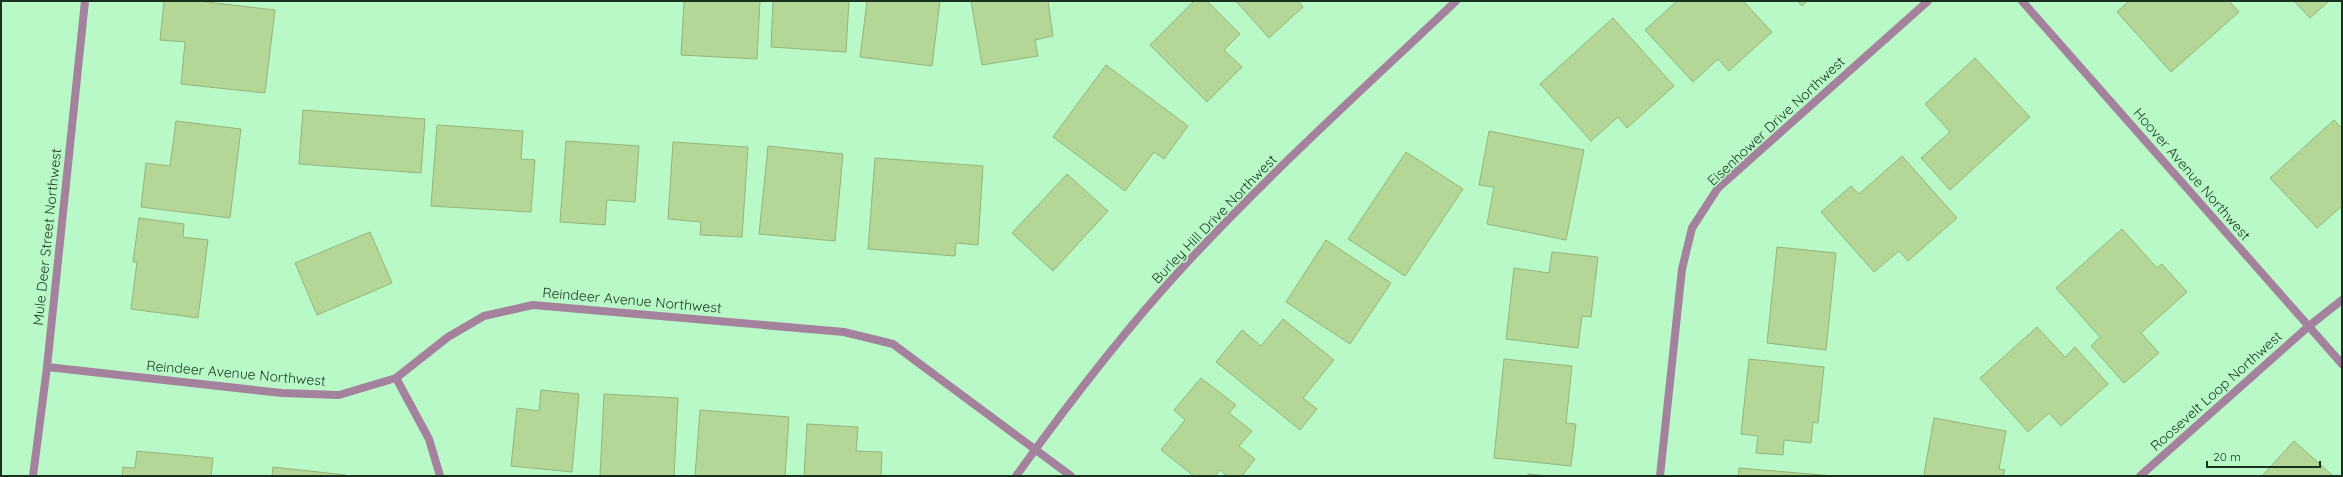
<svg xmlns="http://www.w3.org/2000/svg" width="2343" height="477" viewBox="0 0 2343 477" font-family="Quicksand,sans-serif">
<rect width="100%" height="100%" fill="#b9f9c8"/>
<g fill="#b4d798" stroke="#94b578">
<polygon points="164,1 198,1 275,10 265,93 181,84 185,42 160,40"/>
<polygon points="684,1 760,1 757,59 681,55"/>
<polygon points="773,1 849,1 846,52 771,47"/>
<polygon points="867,1 940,1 932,66 860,57"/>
<polygon points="971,1 1048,1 1053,36 1035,40 1038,56 982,65"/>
<polygon points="1194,1 1207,1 1240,34 1224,50 1242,67 1207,102 1150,45"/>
<polygon points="1236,1 1298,1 1303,7 1269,38"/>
<polygon points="1677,1 1743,1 1772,32 1729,71 1718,59 1693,82 1645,30"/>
<polygon points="1797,1 1807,1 1802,6"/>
<polygon points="2129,1 2229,1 2239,12 2171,72 2117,12"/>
<polygon points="2294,1 2329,1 2310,18"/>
<polygon points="1613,18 1674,86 1627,128 1618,117 1591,141 1540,84"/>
<polygon points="1975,58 2030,117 1950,190 1921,158 1950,132 1925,104"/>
<polygon points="1106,65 1188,126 1164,159 1154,152 1125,191 1053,137"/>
<polygon points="303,110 425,119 421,173 299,164"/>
<polygon points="2334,120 2342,128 2342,206 2317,228 2270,178"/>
<polygon points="176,121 241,129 230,218 141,207 146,163 170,166"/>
<polygon points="437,125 523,131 521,159 535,160 531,212 431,206"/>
<polygon points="1489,131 1584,150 1566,240 1487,224 1494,187 1479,185"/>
<polygon points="566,141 639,146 635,202 607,200 605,225 560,222"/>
<polygon points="673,142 748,147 742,237 700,235 701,222 668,219"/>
<polygon points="768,146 843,154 835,241 759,234"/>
<polygon points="1406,152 1463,189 1405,276 1348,239"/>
<polygon points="1902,156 1957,218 1908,261 1899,251 1874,272 1821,212 1851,186 1859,194"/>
<polygon points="875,158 983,166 978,245 956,243 955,256 868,249"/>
<polygon points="1067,174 1108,211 1053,271 1012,233"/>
<polygon points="139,218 184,224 183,237 208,240 198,318 131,309 137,262 133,262"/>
<polygon points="2122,229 2157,268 2162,264 2187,292 2141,333 2159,353 2124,383 2091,346 2100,337 2056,288"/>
<polygon points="370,232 392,283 317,315 295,263"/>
<polygon points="1326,240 1391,283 1350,344 1286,302"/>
<polygon points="1777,247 1836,253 1826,350 1767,343"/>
<polygon points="1552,252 1598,257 1591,317 1582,316 1578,348 1506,339 1514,268 1549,273"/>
<polygon points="1283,319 1334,360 1303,398 1317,409 1300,430 1216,362 1242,330 1261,346"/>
<polygon points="2037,327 2065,357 2075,347 2108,384 2061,426 2049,413 2028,432 1980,378"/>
<polygon points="1504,359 1572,366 1566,423 1576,424 1571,466 1494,458"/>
<polygon points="1749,359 1824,367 1818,423 1813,422 1811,443 1784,440 1783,455 1756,453 1758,436 1741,434"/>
<polygon points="1201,378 1236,405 1229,413 1252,431 1239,446 1255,459 1242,476 1227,476 1220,470 1215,476 1194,476 1161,450 1185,420 1174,410"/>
<polygon points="541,390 579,394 572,472 511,466 517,408 539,411"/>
<polygon points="604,394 678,398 674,476 600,476"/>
<polygon points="700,410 789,417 785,476 695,476"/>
<polygon points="1934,418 2006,431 1999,469 2005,470 2003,476 1926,476 1924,474"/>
<polygon points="807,424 858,427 856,451 882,452 881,476 804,476"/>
<polygon points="2294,441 2332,475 2330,476 2262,476"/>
<polygon points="137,451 213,458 211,476 122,476 123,467 135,468"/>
<polygon points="273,467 346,475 346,476 272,476"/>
<polygon points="1739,468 1834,476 1738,476"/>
<polygon points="1528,474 1549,476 1528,476"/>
</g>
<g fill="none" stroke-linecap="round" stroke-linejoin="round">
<g stroke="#a4829e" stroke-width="8">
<polyline points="2022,1 2342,364"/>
<polyline points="47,367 282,393 339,395 396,378 448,337 484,316 533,305 844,332 893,344 1071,476"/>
<polyline points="396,378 429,439 440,476"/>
<polyline points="33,476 47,367 85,1"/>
<path d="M1016,476C1068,404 1123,332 1183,267C1269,174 1364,88 1456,1"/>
<polyline points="1660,476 1682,269 1692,228 1718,188 1928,1"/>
<polyline points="2140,476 2309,326 2342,300"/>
</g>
</g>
<g text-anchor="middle" stroke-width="3.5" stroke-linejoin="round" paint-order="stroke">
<g font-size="14" fill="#193220" stroke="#b9f9c8">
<text transform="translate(1776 121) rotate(-43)" y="5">Eisenhower Drive Northwest</text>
<text transform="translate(2192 174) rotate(49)" y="5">Hoover Avenue Northwest</text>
<text transform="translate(1214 219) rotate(-46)" y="5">Burley Hill Drive Northwest</text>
<text transform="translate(47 237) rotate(-84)" y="5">Mule Deer Street Northwest</text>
<text transform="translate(632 300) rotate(5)" y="5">Reindeer Avenue Northwest</text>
<text transform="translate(236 373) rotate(5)" y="5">Reindeer Avenue Northwest</text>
<text transform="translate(2216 391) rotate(-42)" y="5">Roosevelt Loop Northwest</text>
</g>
</g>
<rect width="2343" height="477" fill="none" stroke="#193220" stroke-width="4"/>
<path d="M2207 461v6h113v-6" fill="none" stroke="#193220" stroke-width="2"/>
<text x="2213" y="461" font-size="12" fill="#193220" stroke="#b9f9c8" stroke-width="3" paint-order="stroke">20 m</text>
</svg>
